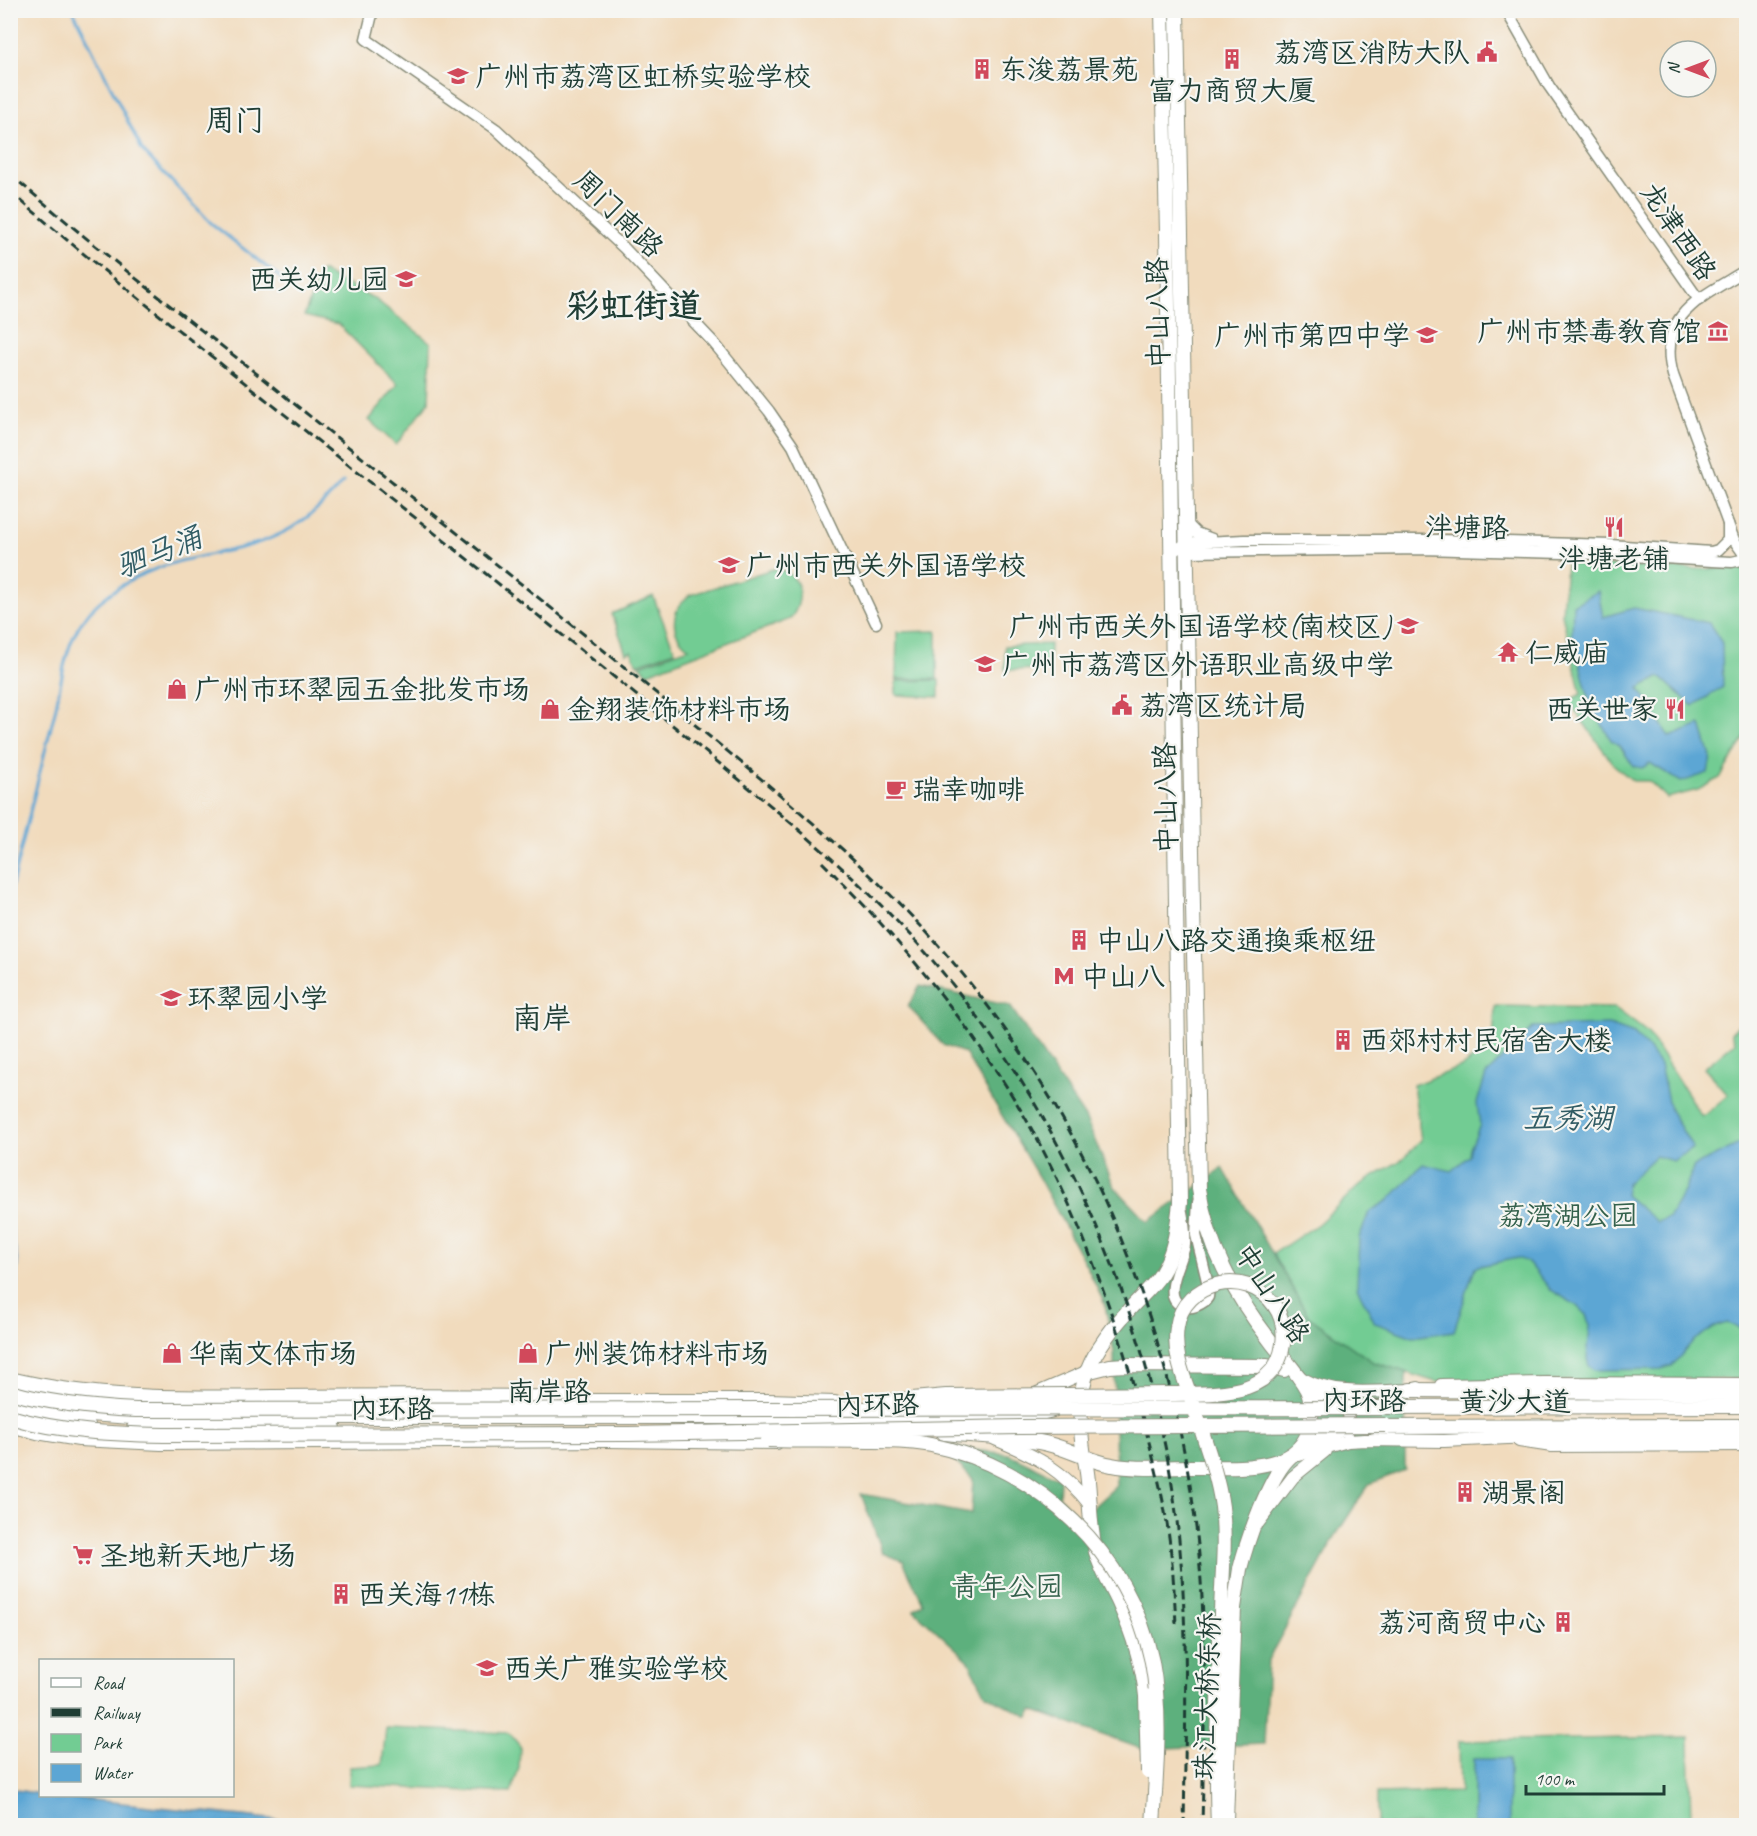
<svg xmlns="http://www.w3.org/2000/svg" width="1757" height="1836" viewBox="0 0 1757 1836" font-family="Caveat,'LXGW WenKai TC',sans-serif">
<rect width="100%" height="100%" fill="#f6f6f2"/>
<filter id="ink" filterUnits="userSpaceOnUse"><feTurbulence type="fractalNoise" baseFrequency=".0167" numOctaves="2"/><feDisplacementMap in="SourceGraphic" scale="12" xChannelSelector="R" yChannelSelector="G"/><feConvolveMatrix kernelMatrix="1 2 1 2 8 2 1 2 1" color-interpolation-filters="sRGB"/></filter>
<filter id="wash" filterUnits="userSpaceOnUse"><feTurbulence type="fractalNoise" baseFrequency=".008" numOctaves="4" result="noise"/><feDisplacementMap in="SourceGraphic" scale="24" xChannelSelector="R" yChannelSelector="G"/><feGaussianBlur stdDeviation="1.35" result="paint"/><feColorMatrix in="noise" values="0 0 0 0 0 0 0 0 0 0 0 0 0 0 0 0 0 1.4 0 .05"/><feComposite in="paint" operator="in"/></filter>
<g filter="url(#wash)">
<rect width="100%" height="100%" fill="#f1dbbd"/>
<g fill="#72cc93" stroke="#488464" stroke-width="1.5">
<polygon points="321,271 375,299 431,343 429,402 396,445 369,420 398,384 338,324 304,316"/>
<polygon points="1566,564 1700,569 1746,568 1746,738 1745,737 1720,778 1698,790 1667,798 1649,781 1633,781 1614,765 1568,701 1581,694 1562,614"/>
<path d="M773,569C802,570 806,600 790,619L648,673L640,665L689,648C669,633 670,610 690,595Z"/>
<polygon points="653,596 675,651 637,664 631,651 626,653 612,614"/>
<polygon points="937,631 937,679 896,679 897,632"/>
<polygon points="1050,644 1049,669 1005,670 1005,646"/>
<polygon points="939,680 939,697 896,695 896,681"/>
<polygon points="1495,1006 1615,1008 1648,1033 1702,1117 1728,1095 1704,1068 1735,1042 1731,1033 1746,1017 1746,1379 1436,1382 1373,1362 1309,1317 1273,1254 1318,1224 1361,1184 1403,1159 1421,1140 1413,1085 1461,1067 1493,1045"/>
<polygon points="386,1728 509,1733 520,1746 519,1767 511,1793 349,1785 350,1767 382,1765"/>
<polygon points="1689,1737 1691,1825 1377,1825 1377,1794 1460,1792 1459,1741"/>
</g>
<polygon fill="#5db07d" stroke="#3e7658" stroke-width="1.5" points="920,986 1010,1006 1086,1119 1114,1186 1148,1222 1223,1168 1309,1317 1373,1362 1406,1372 1405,1470 1369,1484 1336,1535 1268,1660 1264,1744 1142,1749 1032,1710 1029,1717 986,1695 968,1660 914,1610 923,1603 903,1561 883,1553 861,1494 971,1514 973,1479 939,1446 1009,1454 1060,1479 1059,1497 1080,1519 1116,1486 1114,1352 1105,1305 1088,1269 1039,1178 965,1053 943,1045 908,1006"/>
<g fill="#5ca6d4" stroke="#3e7284" stroke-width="1.5">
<polygon points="1598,591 1603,617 1634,608 1709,623 1722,643 1723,687 1693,706 1660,677 1639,688 1669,737 1701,725 1711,757 1708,773 1681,782 1650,763 1642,768 1633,766 1621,747 1611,740 1591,706 1572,636 1573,605"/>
<polygon points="1609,1025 1634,1034 1647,1047 1660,1065 1670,1110 1693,1148 1673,1161 1656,1156 1627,1183 1625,1195 1657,1222 1669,1217 1684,1192 1694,1166 1737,1145 1746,1144 1746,1333 1737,1326 1727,1323 1714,1327 1693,1341 1672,1366 1661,1369 1595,1370 1589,1366 1587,1359 1590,1326 1586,1315 1576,1305 1551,1290 1528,1262 1517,1258 1475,1267 1454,1331 1413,1337 1375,1323 1357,1287 1359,1238 1369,1212 1389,1200 1423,1164 1451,1171 1469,1156 1470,1149 1480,1125 1477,1103 1486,1075 1533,1027"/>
<rect x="1474" y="1759" width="35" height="66"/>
<polygon points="10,1789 40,1794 40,1796 57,1796 325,1825 11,1825"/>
</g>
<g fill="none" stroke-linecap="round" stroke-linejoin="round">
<g stroke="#5ca6d4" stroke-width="3">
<polyline points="73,10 142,150 211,223 288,284"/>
<path d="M10,893C25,832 40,771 55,711C62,680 64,647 83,620C102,593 140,573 170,564C206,553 246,551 280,534C304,523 326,502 343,482"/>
<polyline points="10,1223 17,1262 12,1364"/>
</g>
</g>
</g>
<g filter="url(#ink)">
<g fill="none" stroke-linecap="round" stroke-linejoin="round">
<g stroke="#888c78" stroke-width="13">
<g id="tertiary">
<polyline points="373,10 366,39 496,129 624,248 714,343 769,411 793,446 876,623"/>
<polyline points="1506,10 1549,86 1699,300"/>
<path d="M1746,270C1703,297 1656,314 1673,375L1734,540L1746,557"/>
<polyline points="1186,523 1196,533 1212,539"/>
<polyline points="1186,552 1423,549 1599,554 1712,561 1732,562 1746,559"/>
<polyline points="1170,554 1186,543 1244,540 1438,540 1610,545 1711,552 1718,550 1728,540 1728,524"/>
<path d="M1182,1212C1184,1222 1186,1234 1185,1245C1183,1261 1160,1297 1182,1306C1190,1310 1198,1306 1205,1301L1208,1297L1209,1289L1196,1235L1198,1202"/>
<polyline points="1348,1433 1349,1391"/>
</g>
</g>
<g stroke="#888c78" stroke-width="14">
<g id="secondary">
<path d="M1303,1379C1335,1397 1375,1391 1410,1390L1418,1388"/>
<polyline points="1441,1385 1545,1383 1746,1384"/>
<polyline points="1035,1394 1086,1372"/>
<polyline points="562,1400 768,1400 835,1402"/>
<polyline points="10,1426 37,1433 79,1440 161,1444 608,1441 777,1443"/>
<path d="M995,1439C1038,1457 1062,1469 1091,1506"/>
<polyline points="1519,1441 1552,1446 1746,1445"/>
<polyline points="1298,1455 1348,1441 1365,1440 1444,1441 1529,1437 1537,1431"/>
<polyline points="1258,1523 1293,1477 1325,1451"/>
</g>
</g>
<g stroke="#888c78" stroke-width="16">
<g id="primary">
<polyline points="1086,1372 1110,1366 1125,1365 1267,1366 1284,1370"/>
<polyline points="10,1399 76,1413 131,1417 1002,1417 1028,1416 1053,1410"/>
<polyline points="10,1410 88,1425"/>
<polyline points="134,1428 334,1428"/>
<path d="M944,1433C975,1436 1008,1437 1039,1442C1065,1446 1087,1461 1112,1465C1137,1470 1164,1467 1189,1467C1227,1466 1301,1477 1310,1425C1312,1414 1312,1401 1307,1390C1297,1371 1281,1356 1269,1339C1234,1294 1207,1246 1199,1189L1193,907L1177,10"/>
<path d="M1084,1456C1074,1391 1083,1360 1127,1312C1138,1299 1152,1288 1161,1274C1175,1252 1177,1227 1180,1203L1167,234L1162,10"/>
</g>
</g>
<g stroke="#888c78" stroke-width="16">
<g id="trunk">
<path d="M1299,1377C1312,1391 1323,1404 1342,1406"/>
<path d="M10,1379C98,1400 184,1398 273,1397C372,1396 471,1395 569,1398"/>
<polyline points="1410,1390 1746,1393"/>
<polyline points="1371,1407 1746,1406"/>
<polyline points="1374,1427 1746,1426"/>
<polyline points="1529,1437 1746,1438"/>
<path d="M1084,1456C1092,1487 1087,1520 1096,1552C1101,1570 1111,1586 1119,1603C1132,1632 1143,1664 1146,1696"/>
<path d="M1240,1569C1247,1541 1270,1473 1291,1456C1298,1450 1308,1447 1316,1442C1326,1436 1337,1430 1349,1427"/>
</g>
</g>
<use href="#tertiary" stroke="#fff" stroke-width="10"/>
<use href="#secondary" stroke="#fff" stroke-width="12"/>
<use href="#primary" stroke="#fff" stroke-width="14"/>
<use href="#trunk" stroke="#fff" stroke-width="14"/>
<g stroke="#1f3d34" stroke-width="3" stroke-dasharray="9 4.5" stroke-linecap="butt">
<path d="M10,174C84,238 160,298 237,358C369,464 503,568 634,675C731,755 832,832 919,924C989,999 1051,1089 1096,1182C1151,1298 1187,1428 1199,1555C1207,1645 1204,1735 1202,1826"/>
<path d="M10,191C88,260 170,323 250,387C387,496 525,603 659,714C744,784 833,853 908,933C937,964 964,998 989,1033C1073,1151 1131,1290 1162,1432C1191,1561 1186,1694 1184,1826"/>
<path d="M822,862C893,933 954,1004 1008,1089C1067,1183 1107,1290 1137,1397C1147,1435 1158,1473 1165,1512C1172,1549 1174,1587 1176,1624"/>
</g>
<g stroke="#888c78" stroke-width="16" stroke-linecap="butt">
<g id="trunk-bridge">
<path d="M10,1392C52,1404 94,1408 136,1410L1382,1408"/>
<path d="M879,1402L946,1396L1172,1394C1214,1393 1276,1398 1283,1344C1285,1330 1282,1316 1274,1305C1247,1267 1183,1281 1177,1327C1173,1352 1183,1376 1191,1398C1202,1434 1217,1470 1222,1507C1226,1542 1222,1577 1221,1612C1219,1683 1215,1754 1218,1826"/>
<path d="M10,1417C61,1432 112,1434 164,1435L629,1434L1020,1427L1385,1425"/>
<path d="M768,1440C803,1441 838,1440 873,1441C892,1441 912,1441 931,1445C1038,1467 1130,1554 1152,1662C1162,1716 1156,1771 1153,1826"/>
<polyline points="1146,1696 1148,1772"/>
<polyline points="1226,1820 1234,1608 1240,1569"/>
</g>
</g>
<use href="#trunk-bridge" stroke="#fff" stroke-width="14"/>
</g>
</g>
<defs>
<g id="civic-bare" transform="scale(1.62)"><path d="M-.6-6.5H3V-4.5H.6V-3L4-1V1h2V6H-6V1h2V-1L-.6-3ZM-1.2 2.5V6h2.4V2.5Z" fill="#d1495b" stroke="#f6f6f2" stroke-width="2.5" paint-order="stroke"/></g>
<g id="building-bare" transform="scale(1.62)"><path d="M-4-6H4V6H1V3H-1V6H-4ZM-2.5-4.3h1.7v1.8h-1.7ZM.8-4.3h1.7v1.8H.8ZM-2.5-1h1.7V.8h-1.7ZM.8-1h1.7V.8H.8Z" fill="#d1495b" stroke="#f6f6f2" stroke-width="2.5" paint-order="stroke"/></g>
<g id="school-bare" transform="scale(1.62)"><path d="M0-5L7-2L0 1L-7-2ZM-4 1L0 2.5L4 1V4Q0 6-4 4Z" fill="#d1495b" stroke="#f6f6f2" stroke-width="2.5" paint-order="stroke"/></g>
<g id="museum-bare" transform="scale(1.62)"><path d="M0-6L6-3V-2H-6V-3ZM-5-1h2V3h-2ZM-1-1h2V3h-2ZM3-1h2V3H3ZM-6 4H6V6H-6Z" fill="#d1495b" stroke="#f6f6f2" stroke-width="2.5" paint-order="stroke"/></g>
<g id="restaurant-bare" transform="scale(1.62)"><path d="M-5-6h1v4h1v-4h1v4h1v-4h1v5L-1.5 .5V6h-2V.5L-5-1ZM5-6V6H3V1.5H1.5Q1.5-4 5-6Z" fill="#d1495b" stroke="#f6f6f2" stroke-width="2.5" paint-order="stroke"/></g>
<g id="temple-bare" transform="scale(1.62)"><path d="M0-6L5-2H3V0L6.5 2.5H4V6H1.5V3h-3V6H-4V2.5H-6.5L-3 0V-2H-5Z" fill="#d1495b" stroke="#f6f6f2" stroke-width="2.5" paint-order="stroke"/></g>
<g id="shop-bare" transform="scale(1.62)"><path d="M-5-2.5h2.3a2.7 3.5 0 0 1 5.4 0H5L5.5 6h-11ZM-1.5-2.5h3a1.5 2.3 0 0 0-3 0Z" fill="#d1495b" stroke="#f6f6f2" stroke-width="2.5" paint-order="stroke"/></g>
<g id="cafe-bare" transform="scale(1.62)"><path d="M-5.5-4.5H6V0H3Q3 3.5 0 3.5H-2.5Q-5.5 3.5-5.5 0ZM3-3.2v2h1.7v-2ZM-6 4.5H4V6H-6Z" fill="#d1495b" stroke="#f6f6f2" stroke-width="2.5" paint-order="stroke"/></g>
<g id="metro-bare" transform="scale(1.62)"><path d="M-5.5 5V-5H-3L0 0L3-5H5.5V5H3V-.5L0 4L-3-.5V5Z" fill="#d1495b" stroke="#f6f6f2" stroke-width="2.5" paint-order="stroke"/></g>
<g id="supermarket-bare" transform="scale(1.62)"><path d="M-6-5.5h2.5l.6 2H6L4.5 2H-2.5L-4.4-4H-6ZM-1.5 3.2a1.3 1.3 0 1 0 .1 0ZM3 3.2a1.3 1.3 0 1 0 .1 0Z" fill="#d1495b" stroke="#f6f6f2" stroke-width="2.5" paint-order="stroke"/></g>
</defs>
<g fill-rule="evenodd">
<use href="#civic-bare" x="1487" y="52"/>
<use href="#building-bare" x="1232" y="59"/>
<use href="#building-bare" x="982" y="69"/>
<use href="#school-bare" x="458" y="76"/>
<use href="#school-bare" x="406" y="279"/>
<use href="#museum-bare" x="1718" y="331"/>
<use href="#school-bare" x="1427" y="335"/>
<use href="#restaurant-bare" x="1614" y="527"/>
<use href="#school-bare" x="729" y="565"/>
<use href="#school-bare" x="1408" y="626"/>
<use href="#temple-bare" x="1508" y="652"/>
<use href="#school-bare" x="985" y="664"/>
<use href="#shop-bare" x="177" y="689"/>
<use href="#civic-bare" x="1122" y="705"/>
<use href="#shop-bare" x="550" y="709"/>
<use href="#restaurant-bare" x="1675" y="709"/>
<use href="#cafe-bare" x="896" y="789"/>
<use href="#building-bare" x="1079" y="940"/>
<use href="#metro-bare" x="1064" y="976"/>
<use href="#school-bare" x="171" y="998"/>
<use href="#building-bare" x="1343" y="1040"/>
<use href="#shop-bare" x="172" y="1353"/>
<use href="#shop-bare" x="528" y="1353"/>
<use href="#building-bare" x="1465" y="1492"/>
<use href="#supermarket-bare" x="83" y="1555"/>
<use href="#building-bare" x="341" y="1594"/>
<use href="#building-bare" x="1563" y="1622"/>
<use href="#school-bare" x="487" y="1668"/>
</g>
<g text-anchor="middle" stroke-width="4.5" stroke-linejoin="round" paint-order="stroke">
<g font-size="28" fill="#1f3d34" stroke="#f6f6f2" text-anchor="start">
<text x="1470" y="62" text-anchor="end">荔湾区消防大队</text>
<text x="999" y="79">东浚荔景苑</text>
<text x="475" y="86">广州市荔湾区虹桥实验学校</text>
<text x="1232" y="100" text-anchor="middle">富力商贸大厦</text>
<text x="389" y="289" text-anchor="end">西关幼儿园</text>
<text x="1701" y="341" text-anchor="end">广州市禁毒教育馆</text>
<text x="1410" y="345" text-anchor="end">广州市第四中学</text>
<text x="1614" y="568" text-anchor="middle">泮塘老铺</text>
<text x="746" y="575">广州市西关外国语学校</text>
<text x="1391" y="636" text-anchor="end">广州市西关外国语学校(南校区)</text>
<text x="1525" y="662">仁威庙</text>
<text x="1002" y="674">广州市荔湾区外语职业高级中学</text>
<text x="194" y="699">广州市环翠园五金批发市场</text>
<text x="1139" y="715">荔湾区统计局</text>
<text x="567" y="719">金翔装饰材料市场</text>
<text x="1658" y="719" text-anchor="end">西关世家</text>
<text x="913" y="799">瑞幸咖啡</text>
<text x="1096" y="950">中山八路交通换乘枢纽</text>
<text x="1081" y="986">中山八</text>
<text x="188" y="1008">环翠园小学</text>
<text x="1360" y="1050">西郊村村民宿舍大楼</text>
<text x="189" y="1363">华南文体市场</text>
<text x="545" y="1363">广州装饰材料市场</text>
<text x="1482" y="1502">湖景阁</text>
<text x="100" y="1565">圣地新天地广场</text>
<text x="358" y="1604">西关海11栋</text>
<text x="1546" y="1632" text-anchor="end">荔河商贸中心</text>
<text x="504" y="1678">西关广雅实验学校</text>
</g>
<g font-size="28" fill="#1f3d34" stroke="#f6f6f2">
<text transform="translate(619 213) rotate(44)" y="10">周门南路</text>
<text transform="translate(1679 231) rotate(56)" y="10">龙津西路</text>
<text transform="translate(1157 313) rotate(-91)" y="10">中山八路</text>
<text transform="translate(1467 527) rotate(1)" y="10">泮塘路</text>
<text transform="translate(1165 798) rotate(-91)" y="10">中山八路</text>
<text transform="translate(1273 1293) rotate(57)" y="10">中山八路</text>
<text x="549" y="1401">南岸路</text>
<text x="1364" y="1410">内环路</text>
<text x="1515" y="1411">黄沙大道</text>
<text transform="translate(877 1404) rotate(-1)" y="10">内环路</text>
<text x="392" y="1418">内环路</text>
<text transform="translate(1206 1696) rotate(-88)" y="10">珠江大桥东桥</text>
</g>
<g font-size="28" fill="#34614c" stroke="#f6f6f2">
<text x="1568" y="1225">荔湾湖公园</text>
<text x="1007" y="1596">青年公园</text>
</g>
<g font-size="30" fill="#1f3d34" stroke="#f6f6f2">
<text x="235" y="130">周门</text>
<text x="542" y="1028">南岸</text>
</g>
<g font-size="30" font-style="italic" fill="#315c64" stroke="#f6f6f2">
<text transform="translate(159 552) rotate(-22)" y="10">驷马涌</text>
<text x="1568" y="1128">五秀湖</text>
</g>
<g font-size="34" font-weight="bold" fill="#1f3d34" stroke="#f6f6f2">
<text x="634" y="317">彩虹街道</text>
</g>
</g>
<rect width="1757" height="1836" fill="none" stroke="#f6f6f2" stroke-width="36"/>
<rect x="39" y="1659" width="195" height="138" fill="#f6f6f2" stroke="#a0aca6" stroke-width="1.5"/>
<rect x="51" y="1678" width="30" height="9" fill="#ffffff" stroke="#a0aca6" stroke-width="1.5"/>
<text x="93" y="1689" font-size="18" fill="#1f3d34">Road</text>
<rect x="51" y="1708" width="30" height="9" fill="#1f3d34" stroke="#a0aca6" stroke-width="1.5"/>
<text x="93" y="1719" font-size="18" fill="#1f3d34">Railway</text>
<rect x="51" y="1734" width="30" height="18" fill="#72cc93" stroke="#a0aca6" stroke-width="1.5"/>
<text x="93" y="1749" font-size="18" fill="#1f3d34">Park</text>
<rect x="51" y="1764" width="30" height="18" fill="#5ca6d4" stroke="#a0aca6" stroke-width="1.5"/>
<text x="93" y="1779" font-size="18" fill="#1f3d34">Water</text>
<g transform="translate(1688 69) rotate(270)"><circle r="28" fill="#f6f6f2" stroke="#a0aca6" stroke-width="1.5"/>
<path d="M0-4.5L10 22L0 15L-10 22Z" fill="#d1495b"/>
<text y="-9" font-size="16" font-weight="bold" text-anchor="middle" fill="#1f3d34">N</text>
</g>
<path d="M1526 1785v9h138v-9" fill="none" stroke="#1f3d34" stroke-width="3"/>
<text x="1535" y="1785" font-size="18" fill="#1f3d34" stroke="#f6f6f2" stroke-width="4.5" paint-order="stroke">100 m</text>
</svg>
